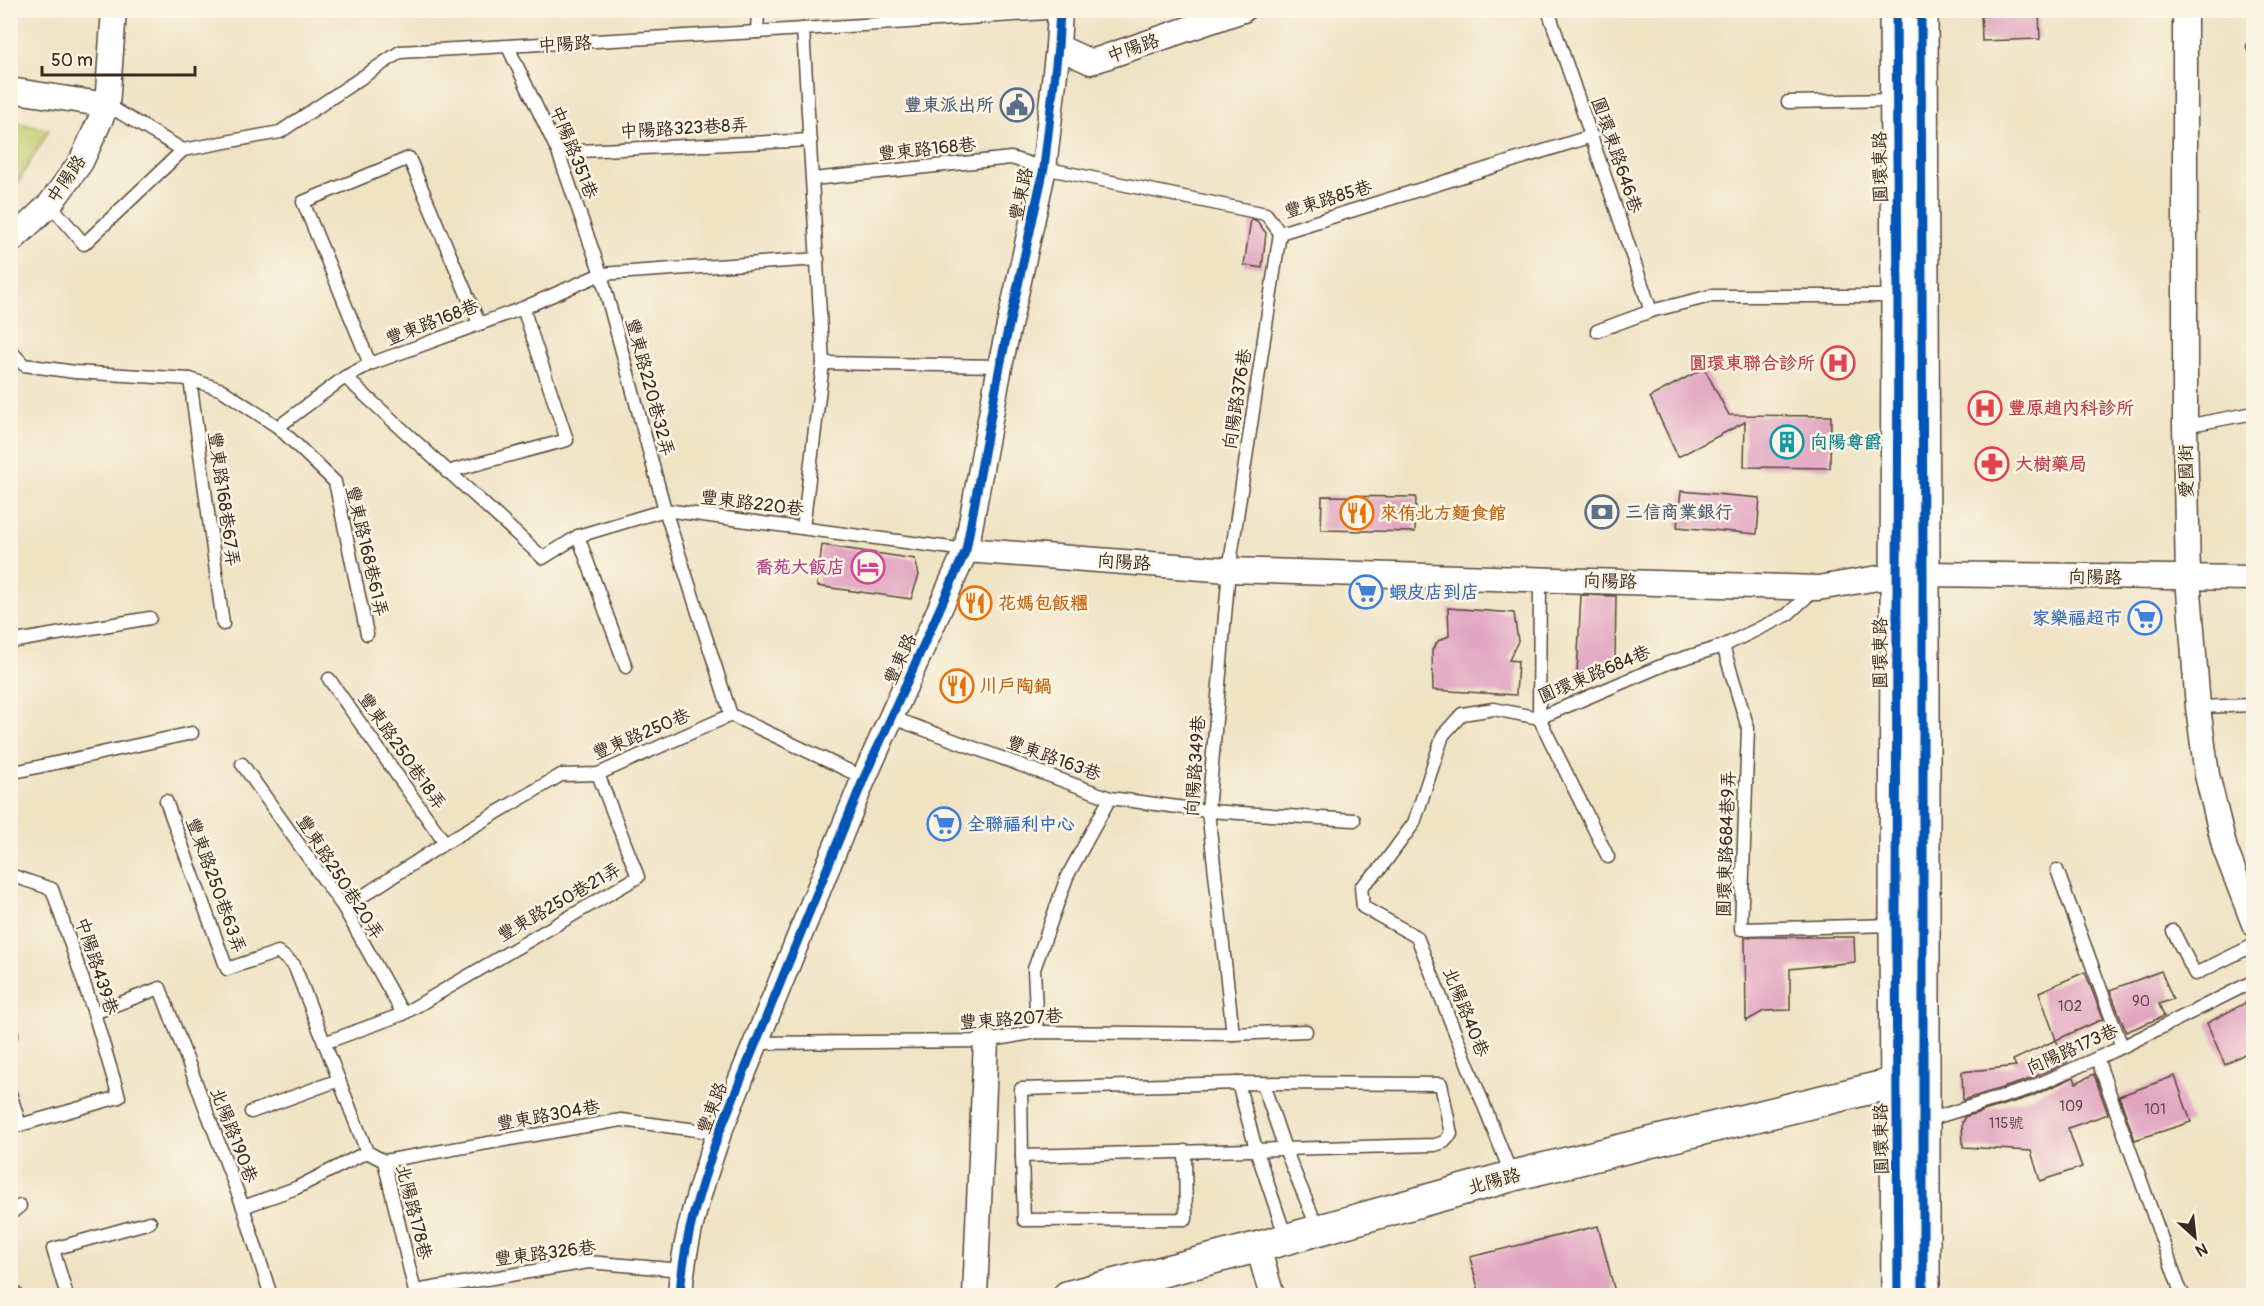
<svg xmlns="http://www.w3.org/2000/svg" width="2264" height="1306" viewBox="0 0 2264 1306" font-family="Pangolin,'LXGW WenKai TC',sans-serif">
<rect width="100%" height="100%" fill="#fcf5e5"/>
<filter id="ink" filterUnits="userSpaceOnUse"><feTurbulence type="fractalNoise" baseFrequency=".0167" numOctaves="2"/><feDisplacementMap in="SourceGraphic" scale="12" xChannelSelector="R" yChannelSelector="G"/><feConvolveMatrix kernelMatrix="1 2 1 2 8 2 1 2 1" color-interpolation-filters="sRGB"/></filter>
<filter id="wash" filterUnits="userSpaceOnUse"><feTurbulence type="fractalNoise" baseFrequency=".008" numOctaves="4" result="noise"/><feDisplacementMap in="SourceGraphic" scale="24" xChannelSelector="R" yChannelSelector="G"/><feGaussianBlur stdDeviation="1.35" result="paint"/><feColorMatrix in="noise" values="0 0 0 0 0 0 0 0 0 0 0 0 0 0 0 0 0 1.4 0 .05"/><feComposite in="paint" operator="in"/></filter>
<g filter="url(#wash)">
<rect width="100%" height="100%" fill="#efe3c4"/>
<polygon fill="#bccb6d" stroke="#7c7a46" stroke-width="1.5" points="11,121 49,130 11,194 10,121"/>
<g id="blocks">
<g fill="#e1a5c1">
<polygon points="1981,10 2039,10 2040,39 1982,41"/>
<polygon points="1251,219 1257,221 1266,233 1262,268 1244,265"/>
<polygon points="1704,368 1729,415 1831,416 1830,468 1744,467 1745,422 1678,457 1650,397"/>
<polygon points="1681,491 1760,498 1757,534 1677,527"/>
<polygon points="1322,496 1416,497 1415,532 1321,530"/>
<polygon points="822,545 915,559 919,575 911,599 817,586"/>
<polygon points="1581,595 1616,596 1615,663 1577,673"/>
<polygon points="1448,608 1514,613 1518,641 1509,660 1518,661 1516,695 1433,690 1432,650 1438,641 1449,636"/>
<polygon points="1745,937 1854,937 1855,962 1790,969 1790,1010 1764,1011 1746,1021"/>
<polygon points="2161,971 2173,999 2159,1004 2164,1016 2126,1032 2110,990"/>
<polygon points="2085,972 2103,1019 2056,1040 2039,992"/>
<polygon points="2245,1003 2253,1006 2253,1049 2225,1065 2207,1023"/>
<polygon points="2056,1040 2067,1062 2025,1081 1963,1100 1962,1072 2016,1066 2013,1060"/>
<polygon points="2094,1074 2108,1114 2068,1128 2082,1167 2040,1181 2031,1151 1963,1147 1962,1122 1964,1121 1964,1117 2030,1097 2074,1077 2076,1083"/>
<polygon points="2175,1076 2191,1122 2135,1140 2119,1096"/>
<polygon points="1598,1226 1616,1296 1480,1296 1470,1257"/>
</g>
</g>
</g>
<g filter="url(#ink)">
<use href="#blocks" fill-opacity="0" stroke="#564637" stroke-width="1.5"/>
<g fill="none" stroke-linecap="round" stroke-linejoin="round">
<g stroke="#564637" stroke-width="15">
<g id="service">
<polyline points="1548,10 1651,311"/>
<polyline points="803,29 823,363 803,528"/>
<polyline points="757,32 758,10"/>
<polyline points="508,47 558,152 601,274 665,510 731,715"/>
<polyline points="2253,47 2254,47"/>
<polyline points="1788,102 1895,100"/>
<polyline points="107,105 183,150 280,132 400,52 757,32 1060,12"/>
<polyline points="558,152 811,140"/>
<polyline points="813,179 1011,158 1044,168 1266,214 1280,233"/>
<polyline points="50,204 84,244 183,150"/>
<polyline points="1280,233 1592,136"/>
<polyline points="1597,331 1651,311 1711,296 1897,296"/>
<polyline points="10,350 24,365 75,372 190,379 222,390 278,427 335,482 367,634"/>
<polyline points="823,363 1000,366"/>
<polyline points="370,364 303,202 409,158 479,323"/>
<polyline points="345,377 543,558 578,536 665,510 966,550"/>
<polyline points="190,379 223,624"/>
<polyline points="2185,426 2254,413"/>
<polyline points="278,427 345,377 370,364 523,308 601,274 818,259"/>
<polyline points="447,472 567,440 523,308"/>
<polyline points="578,536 626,667"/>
<polyline points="1540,579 1539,718 1608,857"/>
<polyline points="10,642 150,618"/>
<polyline points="1723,646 1748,728 1741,929 1894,925"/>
<polyline points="329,679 445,843"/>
<polyline points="2198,707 2254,705"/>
<polyline points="893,718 1110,798 1208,811 1354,820"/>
<polyline points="242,764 344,908 403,1014"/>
<polyline points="10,773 192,733"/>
<polyline points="166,801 227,969 278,952 294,965 367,1152 384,1161 416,1296"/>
<polyline points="2057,870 2122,1047"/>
<polyline points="10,875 52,889 94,1013 119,1097 20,1125 10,1093"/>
<polyline points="344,908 445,843 561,775 598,774 731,715 864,778"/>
<polyline points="2173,931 2195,974 2254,945"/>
<polyline points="94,1013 160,988 243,1207 271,1296"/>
<polyline points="1037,1032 1034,969 1067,877 1110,798"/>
<polyline points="1233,1034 1208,811 1229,570 1280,233"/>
<polyline points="10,1036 12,1034"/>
<polyline points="324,1043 403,1014 638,877 598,774"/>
<polyline points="755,1043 986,1041 1037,1032 1233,1034 1306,1031"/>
<polyline points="2097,1058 2179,1287 2184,1296"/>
<polygon points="1238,1083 1441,1084 1451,1134 1444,1142 1435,1145 1022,1156 1021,1089"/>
<polyline points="1238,1083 1256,1149 1286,1238"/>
<polyline points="1263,1084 1285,1149 1318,1229"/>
<polyline points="251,1112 339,1080"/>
<polyline points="1924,1121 2028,1089 2122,1047 2254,981"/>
<polyline points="1022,1156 1024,1220 1186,1219 1185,1151"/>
<polyline points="384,1161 621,1120 719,1133"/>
<polyline points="1512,1176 1417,937 1363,907 1361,887 1380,869 1414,823 1443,735 1462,714 1494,709 1539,718 1668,663 1723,646 1787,615 1814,590"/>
<polyline points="243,1207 296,1188 367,1152"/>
<polyline points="10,1214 20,1206"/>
<polyline points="415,1291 588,1262 682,1270"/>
<polyline points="10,1293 12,1291 19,1296"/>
<polyline points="67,1296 53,1249 150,1222"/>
</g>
</g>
<g stroke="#564637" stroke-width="27">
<g id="minor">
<polyline points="2185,10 2185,426 2188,578 2198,707 2207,775 2225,849 2254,924"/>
<polyline points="1058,47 1091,62 1243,10"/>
<polyline points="10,90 107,105"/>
<polyline points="10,242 50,204 81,162 107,105 114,10"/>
<polyline points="966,550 1229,570 1818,588 1896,575 1923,574 2254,578"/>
<polyline points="1258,1247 1272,1296"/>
<path d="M680,1296C683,1240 701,1185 719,1133L864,778L966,550L1000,366L1044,168L1058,47L1060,10"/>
<polyline points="975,1296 986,1041"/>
</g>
</g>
<g stroke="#564637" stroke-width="33">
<polyline id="tertiary" points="1068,1296 1258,1247 1512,1176 1919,1077"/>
</g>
<g stroke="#564637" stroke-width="36">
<g id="primary">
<polyline points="1896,10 1898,296 1896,925 1898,1296"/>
<polyline points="1921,10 1923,574 1923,1296"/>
</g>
</g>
<use href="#service" stroke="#fff" stroke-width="12"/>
<use href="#minor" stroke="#fff" stroke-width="24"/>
<use href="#tertiary" stroke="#fff" stroke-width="30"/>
<use href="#primary" stroke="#fff" stroke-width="33"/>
<g stroke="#fcf5e5" stroke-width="13">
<g id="cycleway">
<polyline points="1896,10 1898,296 1896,925 1898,1296"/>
<polyline points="1921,10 1923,574 1923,1296"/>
<path d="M680,1296C683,1240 701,1185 719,1133L864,778L966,550L1000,366L1044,168L1058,47L1060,10"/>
</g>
</g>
<use href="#cycleway" stroke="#0057b8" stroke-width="9"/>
</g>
</g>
<defs>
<g id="civic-ring" transform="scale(1.725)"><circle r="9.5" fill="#fcf5e5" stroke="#5c6f8a" stroke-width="1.5"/><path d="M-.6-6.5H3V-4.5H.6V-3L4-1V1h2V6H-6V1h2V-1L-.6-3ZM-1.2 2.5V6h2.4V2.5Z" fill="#5c6f8a"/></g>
<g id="hospital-ring" transform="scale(1.725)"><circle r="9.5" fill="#fcf5e5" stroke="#e0444e" stroke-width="1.5"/><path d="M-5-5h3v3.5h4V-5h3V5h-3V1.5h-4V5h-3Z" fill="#e0444e"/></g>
<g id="building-ring" transform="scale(1.725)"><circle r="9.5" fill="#fcf5e5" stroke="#0f9aa8" stroke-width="1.5"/><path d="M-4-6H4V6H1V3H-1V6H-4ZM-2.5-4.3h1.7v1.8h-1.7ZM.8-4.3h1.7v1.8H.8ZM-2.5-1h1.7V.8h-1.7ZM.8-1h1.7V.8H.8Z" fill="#0f9aa8"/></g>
<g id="pharmacy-ring" transform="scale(1.725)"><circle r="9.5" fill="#fcf5e5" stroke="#e0444e" stroke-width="1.5"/><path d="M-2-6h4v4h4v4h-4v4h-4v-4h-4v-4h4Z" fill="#e0444e"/></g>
<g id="bank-ring" transform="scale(1.725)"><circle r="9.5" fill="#fcf5e5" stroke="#5c6f8a" stroke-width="1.5"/><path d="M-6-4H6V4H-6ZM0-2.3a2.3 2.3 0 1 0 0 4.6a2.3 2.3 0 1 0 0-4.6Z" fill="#5c6f8a"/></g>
<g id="restaurant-ring" transform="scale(1.725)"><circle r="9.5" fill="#fcf5e5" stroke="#e8710a" stroke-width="1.5"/><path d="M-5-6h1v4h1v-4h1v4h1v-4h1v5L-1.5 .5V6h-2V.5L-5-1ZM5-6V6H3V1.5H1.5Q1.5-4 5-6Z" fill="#e8710a"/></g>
<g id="hotel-ring" transform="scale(1.725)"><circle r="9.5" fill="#fcf5e5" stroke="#d1479c" stroke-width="1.5"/><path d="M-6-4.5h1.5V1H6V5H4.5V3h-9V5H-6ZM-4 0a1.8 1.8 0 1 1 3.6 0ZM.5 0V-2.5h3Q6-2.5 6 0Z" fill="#d1479c"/></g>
<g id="supermarket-ring" transform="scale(1.725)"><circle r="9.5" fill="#fcf5e5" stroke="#3f7fe0" stroke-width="1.5"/><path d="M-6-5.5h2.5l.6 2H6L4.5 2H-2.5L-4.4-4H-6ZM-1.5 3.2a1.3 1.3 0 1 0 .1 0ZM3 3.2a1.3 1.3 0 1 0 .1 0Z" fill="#3f7fe0"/></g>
</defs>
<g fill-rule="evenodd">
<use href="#civic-ring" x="1017" y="105"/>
<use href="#hospital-ring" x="1838" y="363"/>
<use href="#hospital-ring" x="1985" y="408"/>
<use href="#building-ring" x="1787" y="442"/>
<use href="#pharmacy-ring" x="1992" y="464"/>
<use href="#bank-ring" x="1602" y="512"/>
<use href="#restaurant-ring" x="1357" y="513"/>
<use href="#hotel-ring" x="868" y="567"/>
<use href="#supermarket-ring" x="1366" y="592"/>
<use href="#restaurant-ring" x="975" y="603"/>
<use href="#supermarket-ring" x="2145" y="618"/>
<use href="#restaurant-ring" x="957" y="686"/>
<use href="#supermarket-ring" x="944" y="824"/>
</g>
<g text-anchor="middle" stroke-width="5" stroke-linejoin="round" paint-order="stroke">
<g font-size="15" fill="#644947">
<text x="2141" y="1006">90</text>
<text x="2070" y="1011">102</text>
<text x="2071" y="1111">109</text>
<text x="2155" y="1114">101</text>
<text x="2006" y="1128">115號</text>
</g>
<g font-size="18" fill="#3b2a1e" stroke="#fcf5e5">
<text transform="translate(565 44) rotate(-3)" y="6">中陽路</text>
<text transform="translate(1133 48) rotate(-19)" y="6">中陽路</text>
<text transform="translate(684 128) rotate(-3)" y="6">中陽路323巷8弄</text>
<text transform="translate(927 149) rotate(-6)" y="6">豐東路168巷</text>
<text transform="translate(574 152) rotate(68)" y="6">中陽路351巷</text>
<text transform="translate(1617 155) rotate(71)" y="6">圓環東路646巷</text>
<text transform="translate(1880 167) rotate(-91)" y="6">圓環東路</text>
<text transform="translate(66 179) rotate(-55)" y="6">中陽路</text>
<text transform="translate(1021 194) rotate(-78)" y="6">豐東路</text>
<text transform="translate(1328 199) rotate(-17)" y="6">豐東路85巷</text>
<text transform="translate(432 322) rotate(-21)" y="6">豐東路168巷</text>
<text transform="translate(650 387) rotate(75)" y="6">豐東路220巷32弄</text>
<text transform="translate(1237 399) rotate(-81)" y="6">向陽路376巷</text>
<text transform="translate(2186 471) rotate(-91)" y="6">愛國街</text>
<text transform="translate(224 499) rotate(82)" y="6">豐東路168巷67弄</text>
<text transform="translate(752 503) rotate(7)" y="6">豐東路220巷</text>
<text transform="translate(367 551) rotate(77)" y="6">豐東路168巷61弄</text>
<text transform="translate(1124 562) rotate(4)" y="6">向陽路</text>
<text transform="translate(2095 577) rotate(1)" y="6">向陽路</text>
<text transform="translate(1610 581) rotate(2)" y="6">向陽路</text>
<text transform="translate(1880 653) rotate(-90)" y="6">圓環東路</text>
<text transform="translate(900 659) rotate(-66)" y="6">豐東路</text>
<text transform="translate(1594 674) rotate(-23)" y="6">圓環東路684巷</text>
<text transform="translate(641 734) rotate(-23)" y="6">豐東路250巷</text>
<text transform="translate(402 751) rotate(55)" y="6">豐東路250巷18弄</text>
<text transform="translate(1054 758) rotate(20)" y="6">豐東路163巷</text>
<text transform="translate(1195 766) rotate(-86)" y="6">向陽路349巷</text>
<text transform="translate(1726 844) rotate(-88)" y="6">圓環東路684巷9弄</text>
<text transform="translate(340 877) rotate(57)" y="6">豐東路250巷20弄</text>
<text transform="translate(216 885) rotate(70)" y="6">豐東路250巷63弄</text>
<text transform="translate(559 902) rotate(-30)" y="6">豐東路250巷21弄</text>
<text transform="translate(97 966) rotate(72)" y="6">中陽路439巷</text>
<text transform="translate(1466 1012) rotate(68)" y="6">北陽路40巷</text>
<text transform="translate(1011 1019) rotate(-4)" y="6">豐東路207巷</text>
<text transform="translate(2072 1049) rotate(-24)" y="6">向陽路173巷</text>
<text transform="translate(712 1108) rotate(-69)" y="6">豐東路</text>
<text transform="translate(548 1115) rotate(-10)" y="6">豐東路304巷</text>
<text transform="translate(234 1135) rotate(69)" y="6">北陽路190巷</text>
<text transform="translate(1881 1139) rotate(-91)" y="6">圓環東路</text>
<text transform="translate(1494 1181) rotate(-15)" y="6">北陽路</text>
<text transform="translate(414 1212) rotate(76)" y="6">北陽路178巷</text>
<text transform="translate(545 1253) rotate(-7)" y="6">豐東路326巷</text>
</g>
<g font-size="18" font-weight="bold" fill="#4e5e75" stroke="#fcf5e5" text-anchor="end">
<text x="994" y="111">豐東派出所</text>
<text x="1625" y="518" text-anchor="start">三信商業銀行</text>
</g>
<g font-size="18" font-weight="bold" fill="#be3a42" stroke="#fcf5e5" text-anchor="start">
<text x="1815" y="369" text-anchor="end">圓環東聯合診所</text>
<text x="2008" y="414">豐原趙內科診所</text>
<text x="2015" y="470">大樹藥局</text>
</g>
<g font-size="18" font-weight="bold" fill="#0d838f" stroke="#fcf5e5" text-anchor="start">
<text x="1810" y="448">向陽尊爵</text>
</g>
<g font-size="18" font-weight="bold" fill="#c56008" stroke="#fcf5e5" text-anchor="start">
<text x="1380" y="519">來侑北方麵食館</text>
<text x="998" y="609">花媽包飯糰</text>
<text x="980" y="692">川戶陶鍋</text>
</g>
<g font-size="18" font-weight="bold" fill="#b23c85" stroke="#fcf5e5" text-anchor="end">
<text x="845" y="573">喬苑大飯店</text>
</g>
<g font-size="18" font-weight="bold" fill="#366cbe" stroke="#fcf5e5" text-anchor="start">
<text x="1389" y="598">蝦皮店到店</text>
<text x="2122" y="624" text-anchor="end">家樂福超市</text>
<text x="967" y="830">全聯福利中心</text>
</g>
</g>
<rect width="2264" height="1306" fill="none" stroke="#fcf5e5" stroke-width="36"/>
<g transform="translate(2195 1237) rotate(153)" stroke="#fcf5e5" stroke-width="4.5" paint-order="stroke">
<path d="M0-4.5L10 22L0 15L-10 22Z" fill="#3b2a1e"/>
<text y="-9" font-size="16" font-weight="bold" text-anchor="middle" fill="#3b2a1e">N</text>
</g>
<path d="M42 66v9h153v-9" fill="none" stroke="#3b2a1e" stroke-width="3"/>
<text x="51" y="66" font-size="18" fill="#3b2a1e" stroke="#fcf5e5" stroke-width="4.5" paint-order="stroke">50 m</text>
</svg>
